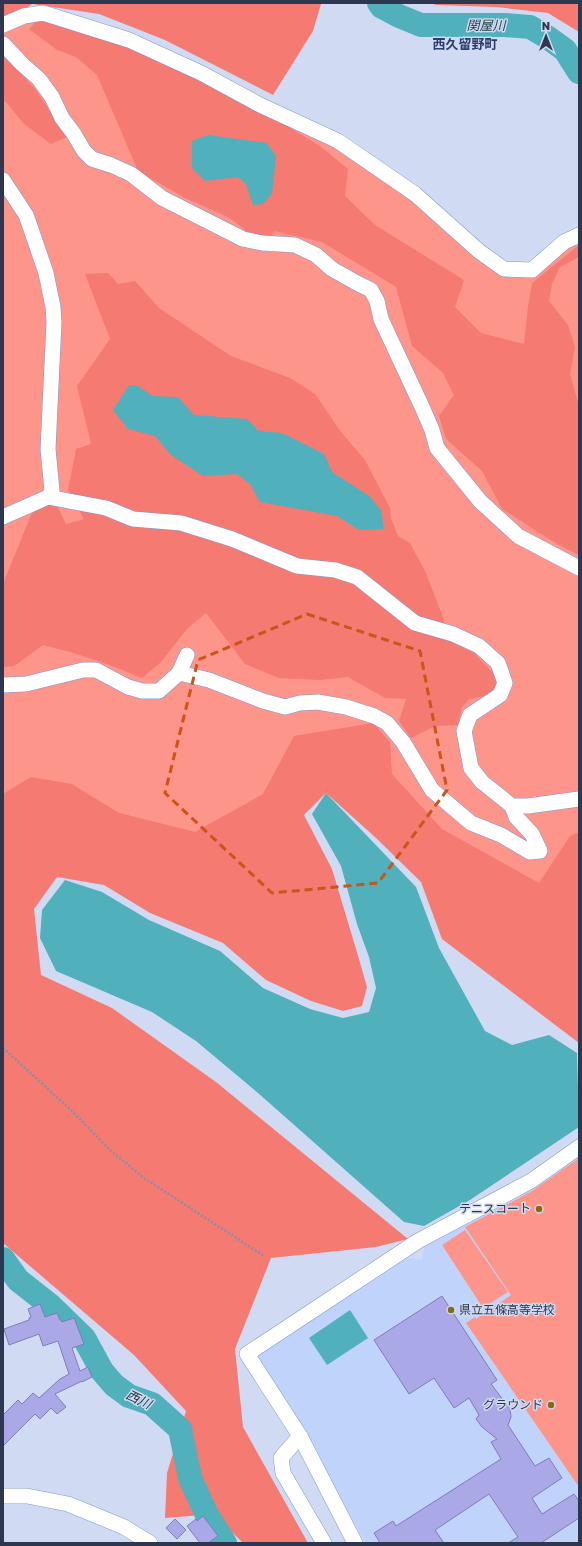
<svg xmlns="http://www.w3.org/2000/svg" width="582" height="1546" viewBox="0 0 582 1546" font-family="'Golos Text','Noto Sans JP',sans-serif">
<rect width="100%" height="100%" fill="#d0dbf3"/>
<polygon fill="#c0d3fb" points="579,1153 579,1543 366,1543 313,1450 316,1448 290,1406 285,1409 257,1362 257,1353 387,1267 409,1258 422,1260 425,1244"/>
<g fill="#fe958b">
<polygon points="60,12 95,22 163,49 246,91 362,165 518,276 570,246 579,243 579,911 327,766 277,859 3,827 3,19"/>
<polygon points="579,1158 579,1487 466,1323 475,1317 476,1319 511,1295 465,1227 532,1191"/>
<polygon points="465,1230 508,1292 483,1308 442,1245"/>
</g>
<g fill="#f57a71">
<polygon points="3,3 319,3 321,4 313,31 273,95 165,40 99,14 32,4 14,18 3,24"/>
<polygon points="431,3 579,3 579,32 548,13 496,7 436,5"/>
<polygon points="41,16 129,44 258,108 320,146 348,169 345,196 375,225 464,280 455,307 481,333 524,344 528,306 532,283 579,245 579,257 560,267 552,284 549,301 568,325 575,347 570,374 579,406 579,555 554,542 502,509 482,471 446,439 439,416 454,395 443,373 412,346 396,287 322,242 274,231 270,237 249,235 243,228 228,217 185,198 138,171 97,75 76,57 57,50 29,29"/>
<polygon points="3,55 36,90 67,137 51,144 24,124 6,102 3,101"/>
<path d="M108,273L118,284L135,281L159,308L231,356L290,378L315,394L341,432L365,460L390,508L391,518L398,536L410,543L426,573L444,620L445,639L474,653L498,678L495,689L485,696L469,699L462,707L458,725L435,726L411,738L399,721L406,699L385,698L348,677L320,680L279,678L245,664L206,613L187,629L161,662L142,678C109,664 77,653 43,645L14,666L3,667V584L31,515L42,504H56L66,524L84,519L68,490L76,449L91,444L77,386L110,339L85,274Z"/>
<polygon points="373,723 390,742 392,774 442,829 539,883 570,836 579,832 579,1043 442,939 421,882 375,837 326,793 304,815 332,869 359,959 367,987 362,1006 343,1011 311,1001 266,980 223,943 150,913 104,885 57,877 34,909 41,975 112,1008 216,1082 408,1239 376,1247 271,1258 235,1349 243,1427 308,1543 243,1543 214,1514 165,1518 167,1473 186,1411 134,1355 3,1243 3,794 31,777 72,784 119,813 195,832 263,794 294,736"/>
</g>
<g fill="#50b0bb">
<polygon points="208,135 267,143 276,156 272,194 263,204 253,205 246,184 238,177 205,181 192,168 192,141"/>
<polygon points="129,385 138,386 152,396 178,397 194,415 247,419 259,431 282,433 324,454 332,472 369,496 381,510 384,529 359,530 337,516 260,502 250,484 237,474 203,476 170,454 155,436 128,429 113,410"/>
<polygon points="326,793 416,887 439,948 485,1031 512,1045 549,1035 577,1053 579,1127 470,1200 424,1226 404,1222 258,1093 196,1041 152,1012 56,971 40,938 42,910 65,880 102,892 149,920 220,951 263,988 310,1009 343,1018 369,1012 376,988 369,957 357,924 341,866 312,814"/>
<polygon points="350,1310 368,1338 327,1365 309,1338"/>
</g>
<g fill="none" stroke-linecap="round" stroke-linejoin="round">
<g stroke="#50b0bb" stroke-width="24">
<polyline points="379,3 382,7 399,16 421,25 505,25 530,27 547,37 565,50 579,72"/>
<polyline points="3,1259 18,1280 51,1306 84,1338 102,1371 114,1385 129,1396 152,1404 180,1429 190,1478 207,1515 225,1543"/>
</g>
</g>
<g fill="#aaa8e6" stroke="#7f7cb8">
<polygon points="442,1296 497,1380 491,1384 510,1409 511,1417 508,1425 535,1466 549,1458 562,1478 532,1498 542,1514 574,1494 579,1501 579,1518 541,1543 508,1543 518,1537 489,1494 435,1530 444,1543 380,1543 374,1533 393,1521 396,1526 501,1459 491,1442 497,1439 482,1427 476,1419 479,1415 469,1398 454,1408 434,1378 409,1394 374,1340"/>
<polygon points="40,1304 45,1317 57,1313 60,1320 61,1320 62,1322 74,1318 84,1344 72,1348 80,1371 88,1367 92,1377 82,1382 82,1381 55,1394 66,1407 57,1414 51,1408 40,1419 35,1414 3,1446 3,1415 18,1400 22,1404 33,1393 39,1398 60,1379 69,1374 58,1341 43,1346 39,1334 9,1345 4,1329 29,1320 29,1318 31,1317 28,1309"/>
<polygon points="203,1516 218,1536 208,1543 200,1543 187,1526 196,1519 197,1521"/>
<polygon points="175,1519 186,1530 177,1539 166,1528"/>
</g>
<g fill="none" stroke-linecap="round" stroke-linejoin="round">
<g stroke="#7f98d1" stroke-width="16">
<g id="minor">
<polyline points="3,25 24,16 43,13 129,40 201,73 260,105 338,141 415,194 480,252 504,269 532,270 564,242 579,235"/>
<polyline points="3,44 22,64 39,79 52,97 62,118 74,134 84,151 92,159 111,165 131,174 162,198 243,239 262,243 295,245 316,255 332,269 355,282 371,290 377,301 381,319 423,409 432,430 437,448 480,501 518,536 579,568"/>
<polyline points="3,180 26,215 32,232 46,273 53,307 54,322 48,449 52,491 48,497"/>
<polyline points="3,517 48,497 106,508 133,519 181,523 232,539 297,566 335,570 357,577 415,623 453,634 479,646 498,663 505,683 500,695 470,715 464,731 471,768 482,782 512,806 528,806 579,799"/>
<polyline points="179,673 209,680 263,701 285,707 300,703 318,702 346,707 374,716 387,723 403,742 432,790 471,823 501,835 530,852 540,851 532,834 516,817 512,806"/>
<polyline points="3,685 26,684 83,670 96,670 128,687 142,691 159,691 179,673 187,655"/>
<polyline points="300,1436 281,1458 283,1473 324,1543"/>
<polyline points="3,1496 27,1496 68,1504 124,1527 150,1543"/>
<polyline points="355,1543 300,1436 247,1354 418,1241 531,1181 579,1147"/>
</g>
</g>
<polyline stroke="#8590a8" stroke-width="2.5" stroke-dasharray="2 2" stroke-linecap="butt" points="3,1048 71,1110 110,1150 144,1178 264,1256"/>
<use href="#minor" stroke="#fff" stroke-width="15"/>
</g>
<path fill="none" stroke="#cc5416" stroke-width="3" stroke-dasharray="8 5" stroke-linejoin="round" d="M307,614L420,651L447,790L378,883L272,893L165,793L198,660Z"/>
<g fill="#8b6909" stroke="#d0dbf3" stroke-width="1.5">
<circle cx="539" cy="1209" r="4"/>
<circle cx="451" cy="1310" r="4"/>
<circle cx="551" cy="1405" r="4"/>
</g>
<g text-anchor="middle" stroke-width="3" stroke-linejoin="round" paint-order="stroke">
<g font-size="12" fill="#2d374f" stroke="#d0dbf3" text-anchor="end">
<text x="531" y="1213">テニスコート</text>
<text x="459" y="1314" text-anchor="start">県立五條高等学校</text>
<text x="543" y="1409">グラウンド</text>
</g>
<g font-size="13" font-style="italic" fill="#1b393d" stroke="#d0dbf3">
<text x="486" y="30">関屋川</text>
<text transform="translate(139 1399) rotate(26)" y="5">西川</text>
</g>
<g font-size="13" font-weight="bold" fill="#293d6f" stroke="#d0dbf3">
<text x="465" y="49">西久留野町</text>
</g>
</g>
<rect width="582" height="1546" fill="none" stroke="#2d374f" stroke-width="8"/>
<g transform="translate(546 36)" stroke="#d0dbf3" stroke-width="3" paint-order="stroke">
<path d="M0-3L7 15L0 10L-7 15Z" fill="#2d374f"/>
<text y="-6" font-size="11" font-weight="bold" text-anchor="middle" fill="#2d374f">N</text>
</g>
</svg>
